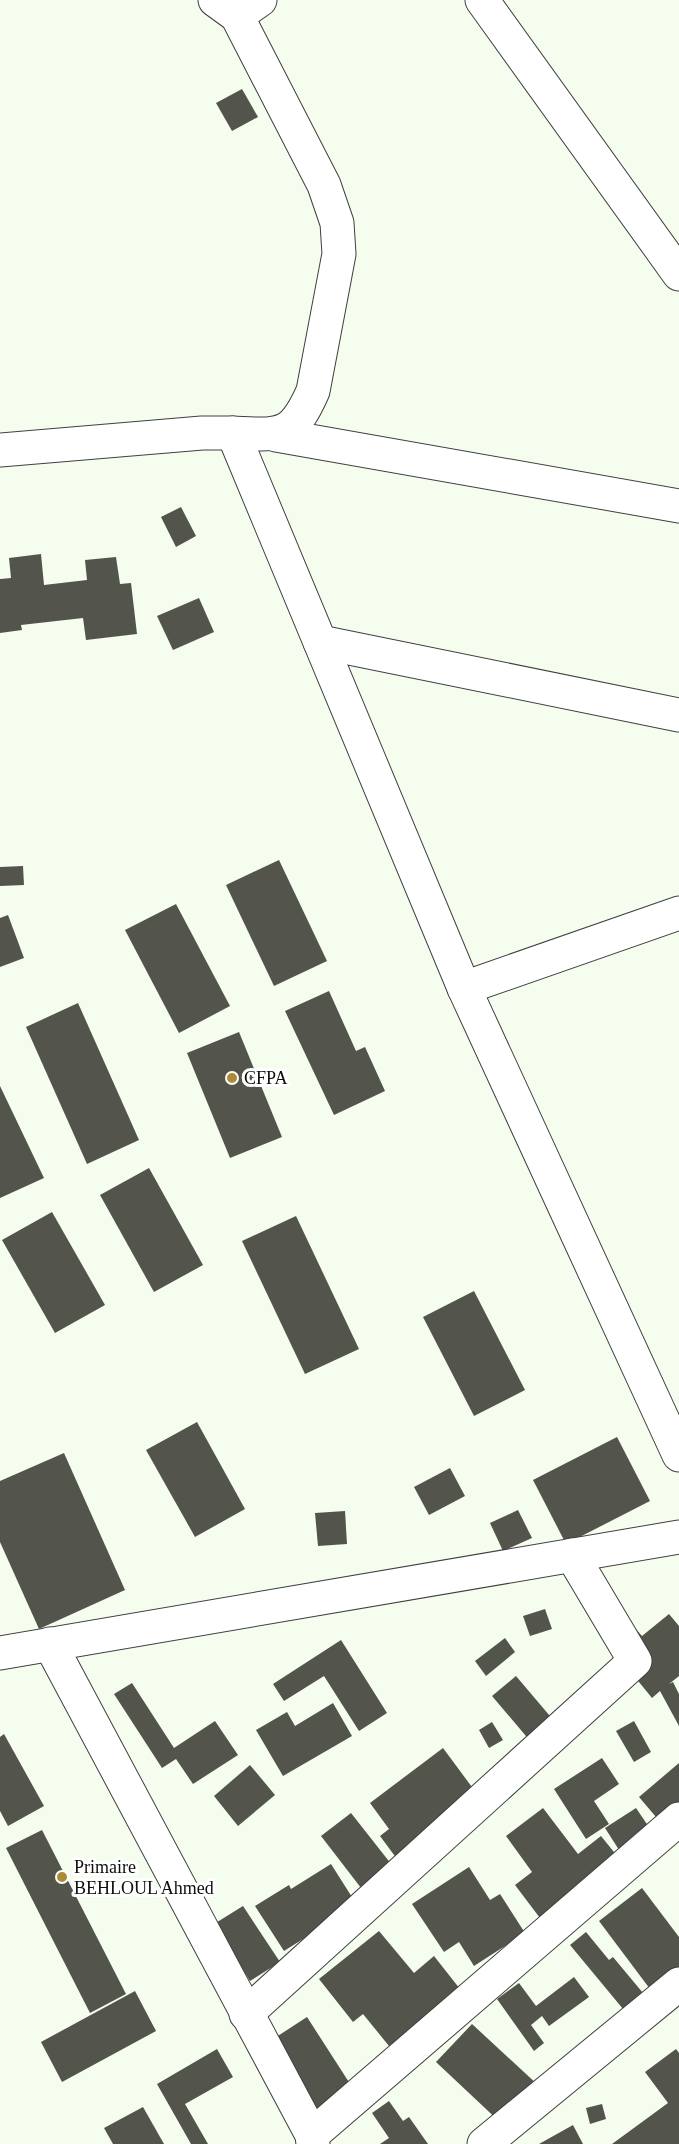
<svg xmlns="http://www.w3.org/2000/svg" width="679" height="2144" viewBox="0 0 679 2144" font-family="Georgia,serif">
<rect width="100%" height="100%" fill="#f5fdef"/>
<g fill="#53544b">
<polygon points="242,89 258,117 232,131 216,103"/>
<polygon points="181,507 196,536 176,547 161,517"/>
<polygon points="41,554 44,585 87,580 85,560 116,557 120,584 131,583 137,634 86,640 83,618 21,625 22,630 0,633 0,579 11,578 9,558"/>
<polygon points="199,598 214,632 173,650 157,616"/>
<polygon points="279,860 327,961 274,986 226,885"/>
<polygon points="23,866 24,885 0,886 0,867"/>
<polygon points="176,904 230,1006 179,1033 125,930"/>
<polygon points="8,915 24,958 0,967 0,918"/>
<polygon points="329,991 356,1051 365,1047 385,1091 334,1115 285,1011"/>
<polygon points="78,1003 139,1140 87,1164 26,1027"/>
<polygon points="239,1032 282,1137 230,1158 187,1053"/>
<polygon points="0,1086 44,1178 0,1198"/>
<polygon points="149,1168 203,1265 154,1292 100,1195"/>
<polygon points="52,1212 105,1305 55,1333 2,1240"/>
<polygon points="296,1216 359,1349 305,1374 242,1241"/>
<polygon points="474,1291 525,1390 474,1416 423,1317"/>
<polygon points="197,1422 245,1509 195,1537 146,1450"/>
<polygon points="617,1437 650,1501 566,1544 533,1480"/>
<polygon points="64,1453 125,1590 39,1629 0,1542 0,1481"/>
<polygon points="450,1468 465,1496 429,1515 414,1487"/>
<polygon points="518,1510 532,1538 503,1551 490,1523"/>
<polygon points="345,1511 347,1544 318,1546 315,1513"/>
<polygon points="545,1609 552,1629 530,1636 523,1616"/>
<polygon points="669,1614 679,1626 679,1676 669,1684 673,1682 679,1694 679,1726 660,1691 652,1698 608,1644 632,1625 642,1636"/>
<polygon points="505,1638 515,1652 486,1676 475,1661"/>
<polygon points="341,1640 387,1713 359,1731 324,1676 284,1701 273,1684"/>
<polygon points="516,1676 555,1722 531,1742 492,1696"/>
<polygon points="132,1683 174,1748 215,1721 238,1755 193,1784 176,1759 162,1768 114,1694"/>
<polygon points="333,1703 352,1736 283,1776 256,1730 287,1712 295,1726"/>
<polygon points="634,1721 651,1752 634,1762 616,1731"/>
<polygon points="492,1722 503,1740 489,1748 479,1730"/>
<polygon points="4,1734 44,1806 8,1826 0,1811 0,1737"/>
<polygon points="443,1748 483,1802 400,1863 380,1836 389,1829 370,1803"/>
<polygon points="602,1758 619,1784 594,1801 609,1824 586,1839 554,1789"/>
<polygon points="679,1763 679,1832 673,1837 639,1797"/>
<polygon points="250,1765 275,1795 238,1826 214,1796"/>
<polygon points="543,1808 578,1854 601,1836 622,1862 543,1922 515,1885 532,1872 506,1836"/>
<polygon points="636,1808 653,1833 621,1853 605,1828"/>
<polygon points="351,1813 399,1874 368,1897 321,1836"/>
<polygon points="42,1830 126,1994 90,2013 6,1848"/>
<polygon points="331,1864 357,1905 284,1951 255,1906 289,1885 291,1889"/>
<polygon points="469,1867 490,1900 500,1894 525,1933 474,1966 459,1942 444,1952 412,1904"/>
<polygon points="642,1888 679,1937 679,1992 662,2005 599,1921"/>
<polygon points="243,1906 280,1962 250,1981 214,1924"/>
<polygon points="379,1931 414,1973 434,1956 460,1989 389,2046 363,2014 353,2022 319,1979"/>
<polygon points="586,1932 609,1960 613,1957 653,2005 633,2021 570,1945"/>
<polygon points="574,1977 589,1997 549,2026 542,2016 531,2025 544,2043 534,2051 497,1999 519,1983 536,2006"/>
<polygon points="135,1991 156,2031 62,2082 41,2042"/>
<polygon points="307,2017 354,2090 313,2116 267,2043"/>
<polygon points="472,2024 539,2086 503,2125 436,2062"/>
<polygon points="217,2049 233,2077 185,2104 208,2144 191,2144 157,2084"/>
<polygon points="676,2049 679,2053 679,2144 612,2144 668,2103 645,2072"/>
<polygon points="389,2101 403,2121 409,2117 428,2144 380,2144 389,2138 372,2113"/>
<polygon points="602,2104 606,2119 590,2124 586,2108"/>
<polygon points="143,2107 164,2144 113,2144 104,2128"/>
<polygon points="573,2125 583,2144 539,2144"/>
</g>
<g fill="none" stroke-linecap="round" stroke-linejoin="round">
<g stroke="#404040" stroke-width="35">
<g id="minor">
<path d="M215,0L237,16L324,185L337,223L339,254L313,391C292,439 280,435 233,433"/>
<polyline points="482,0 679,274"/>
<polyline points="237,16 260,0"/>
<polyline points="276,435 679,506"/>
<polyline points="0,450 202,433 233,433 464,988 679,1455"/>
<polyline points="320,642 679,715"/>
<polyline points="464,988 679,913"/>
<polyline points="50,1644 312,2135 313,2144"/>
<polyline points="0,1653 679,1537"/>
<polyline points="246,2014 635,1661 572,1555"/>
<polyline points="312,2135 679,1819"/>
<polyline points="484,2144 679,1984"/>
</g>
</g>
<use href="#minor" stroke="#fff" stroke-width="33"/>
</g>
<g fill="#ab8b36" stroke="#fff" stroke-width="2">
<circle cx="232" cy="1078" r="6"/>
<circle cx="62" cy="1877" r="6"/>
</g>
<g text-anchor="middle" stroke-width="6" stroke-linejoin="round" paint-order="stroke">
<g font-size="18" fill="#0d0d0d" stroke="#fff" text-anchor="start">
<text x="244" y="1084">CFPA</text>
<text x="74" y="1873">Primaire<tspan x="74" dy="21">BEHLOUL Ahmed</tspan></text>
</g>
</g>
</svg>
